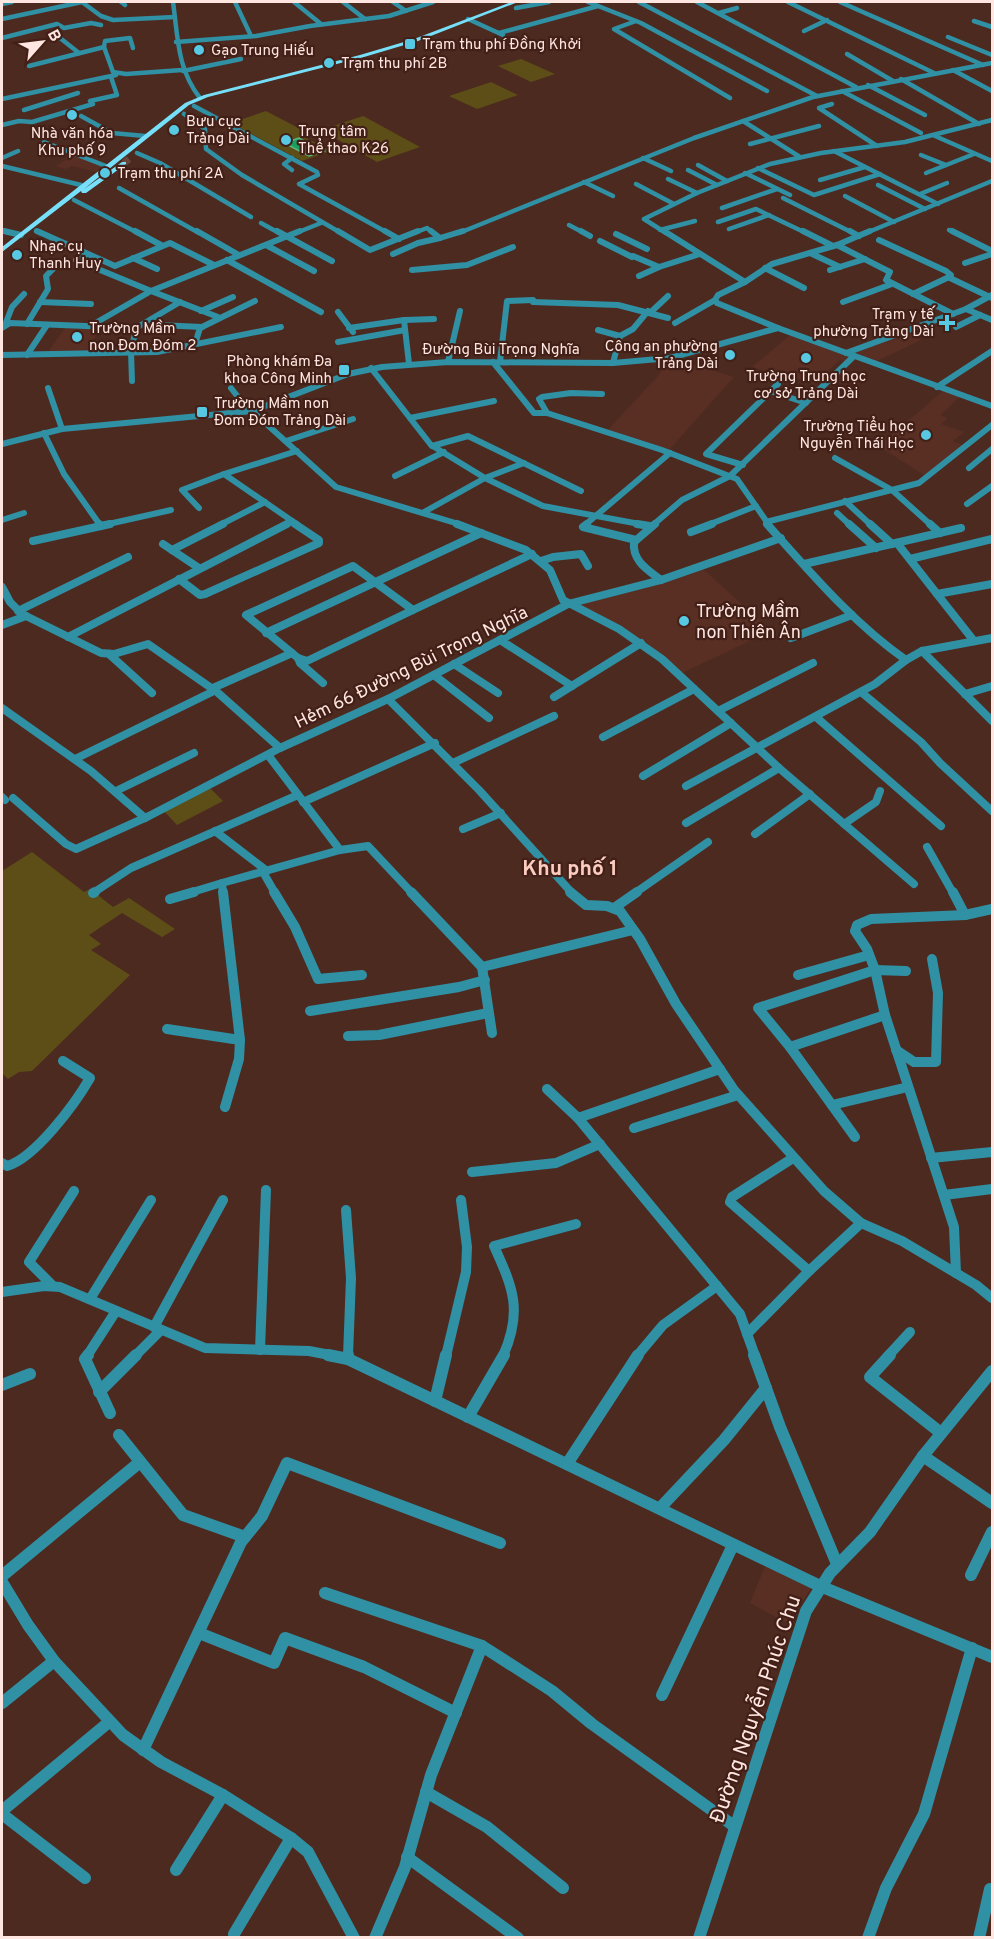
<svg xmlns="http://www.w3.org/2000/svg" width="994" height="1939" viewBox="0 0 994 1939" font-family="Overpass,sans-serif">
<rect width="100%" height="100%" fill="#4d2a20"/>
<g fill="#592e23">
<polygon points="75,155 103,166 96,172 72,166 66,169 55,166"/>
<polygon points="65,328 100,329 87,350 48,352"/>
<polygon points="908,332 921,340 875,362 851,352"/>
<polygon points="790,335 851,357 846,362 840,360 813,384 788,375 786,377 752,367"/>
<polygon points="682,361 734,377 668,451 607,431 658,376 665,363"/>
<polygon points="943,391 960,397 940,415 948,418 941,424 964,432 953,441 963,445 925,476 879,446"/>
<polygon points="701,567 771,631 682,673 574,605"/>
<polygon points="765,1566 811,1588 799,1607 792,1626 750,1603"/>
</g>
<g fill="#5c4e16">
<polygon points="521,59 555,74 531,82 498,66"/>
<polygon points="491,82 518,95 477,109 449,96"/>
<polygon points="266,111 306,132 299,134 331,151 302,161 231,123"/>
<polygon points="363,116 365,117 420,147 377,162 321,130"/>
<polygon points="209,787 223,801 177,825 163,810"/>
<polygon points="32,852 84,892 90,889 113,907 129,898 175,929 162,937 122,913 89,935 101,944 91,950 130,975 32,1071 19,1072 8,1079 2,1073 2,871"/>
</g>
<polygon fill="#1b9e5e" stroke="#5fb485" stroke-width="1.5" points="299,138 324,151 309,156 284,143"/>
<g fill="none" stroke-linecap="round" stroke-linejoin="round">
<g stroke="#68463d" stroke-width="7" stroke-dasharray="7 3" stroke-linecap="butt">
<polyline points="325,64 332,62"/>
<polyline points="124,163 129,159"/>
</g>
<g stroke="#3090a4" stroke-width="4.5">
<polyline points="82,2 101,16 113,20 175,17"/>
<polyline points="121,2 125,5"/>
<path d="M173,2C178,37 177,69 200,98"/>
<polyline points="235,2 251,36"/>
<polyline points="294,2 321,24"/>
<polyline points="343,2 365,19"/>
<polyline points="393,2 406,11"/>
<polyline points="588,2 641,23 767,91"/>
<polyline points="639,2 817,96"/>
<polyline points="697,2 856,87"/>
<polyline points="788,2 934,73"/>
<polyline points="840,2 983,65"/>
<polyline points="2,4 12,2"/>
<polyline points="516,8 549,2"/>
<polyline points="719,13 737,8"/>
<polyline points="2,19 82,2"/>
<polyline points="468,19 503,35"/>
<polyline points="636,21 614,29 730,98"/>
<polyline points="974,21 992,27"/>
<polyline points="804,31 827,20"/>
<polyline points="499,33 598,6"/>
<polyline points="948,37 992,55"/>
<polyline points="2,38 57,24 64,28 91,23 101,25"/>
<polyline points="60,38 79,53"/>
<polyline points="176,42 256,36 310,26 389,16 433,2"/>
<polyline points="133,48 130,38 105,41 104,47 113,72 126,74 182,70"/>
<polyline points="847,54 893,81"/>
<polyline points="29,66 104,47"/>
<polyline points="953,70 992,91"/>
<polyline points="183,71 241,59"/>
<polyline points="901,79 979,124"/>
<polyline points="868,85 925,115"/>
<polyline points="842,91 921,133"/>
<polyline points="2,99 116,75"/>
<polyline points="832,104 819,108 877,146"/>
<polyline points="194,106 317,172 318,175 299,184 388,233"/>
<polyline points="24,110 78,93"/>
<polyline points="184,114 205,129 206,149 242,175 341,233"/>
<polyline points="81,116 112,133 145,136"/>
<polyline points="743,121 800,157"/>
<polyline points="2,125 19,121 32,122 93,104 90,101 117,95 111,77"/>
<polyline points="935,136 992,161"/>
<polyline points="44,142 106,166"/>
<polyline points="750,144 819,126"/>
<polyline points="834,151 938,204"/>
<polyline points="137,153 160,163 251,217"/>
<polyline points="921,155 946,165"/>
<polyline points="2,158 18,151"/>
<polyline points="292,158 284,164 292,170"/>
<polyline points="643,158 671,171"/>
<polyline points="698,165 727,181"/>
<polyline points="2,166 81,185"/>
<polyline points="758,168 814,195 880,174"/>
<polyline points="688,170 717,185"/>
<polyline points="745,173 790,195"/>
<polyline points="926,173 974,154"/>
<polyline points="668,179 697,193"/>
<polyline points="820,180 865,167"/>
<polyline points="584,182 613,196"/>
<polyline points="636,184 674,204"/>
<polyline points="878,185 925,209"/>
<polyline points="119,188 199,233"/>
<polyline points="920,194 947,183"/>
<polyline points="845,196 894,222"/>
<polyline points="783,198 853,233"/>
<polyline points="74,200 138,233"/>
<polyline points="722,208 777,189"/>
<polyline points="718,222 756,209 806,233"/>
<polyline points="261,223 279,233"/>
<polyline points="569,225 584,233"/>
<polyline points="729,229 769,215"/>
<polyline points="660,230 695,221"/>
<polyline points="949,230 955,233"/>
<polyline points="2,231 11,233"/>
<polyline points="36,231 40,233"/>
<polyline points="296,233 321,223"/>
<polyline points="414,233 427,228 433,233"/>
<polyline points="459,233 694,138 813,97 992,63"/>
<polyline points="666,233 644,219 697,193 770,164 821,153 905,142 992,120"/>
<polyline points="866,233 992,181"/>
</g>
<g stroke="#3090a4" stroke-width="6">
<polyline points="4,231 21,235"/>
<polyline points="37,231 115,266 170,243 214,265"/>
<polyline points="135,231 161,245"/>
<polyline points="197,231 239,255"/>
<polyline points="277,231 332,261"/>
<polyline points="338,231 370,250 418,231"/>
<polyline points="385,231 399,239"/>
<polyline points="431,231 440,238 463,231"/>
<polyline points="581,231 590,236"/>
<polyline points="664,231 745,282 718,295 715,300 717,303 778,328"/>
<polyline points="803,231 833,246"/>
<polyline points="850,231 859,236"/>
<polyline points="952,231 992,251"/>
<polyline points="616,234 647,249"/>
<polyline points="879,240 946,271 951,275 950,278 992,298"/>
<polyline points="600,241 632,257"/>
<polyline points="266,245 314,271"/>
<polyline points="837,245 890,272 886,280 953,314"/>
<polyline points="810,253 840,267"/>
<polyline points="87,254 76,260 151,291 300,231"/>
<polyline points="393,254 418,243 440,238"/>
<polyline points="633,256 659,267 700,254"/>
<polyline points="133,258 157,269"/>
<polyline points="227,260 321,312"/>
<polyline points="965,263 992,254"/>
<polyline points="765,268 804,288"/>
<polyline points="412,270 467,265 513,247"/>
<polyline points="830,270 865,259"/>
<polyline points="639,276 659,267"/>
<polyline points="745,282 772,264 837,245 870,231"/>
<polyline points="913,294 949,277"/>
<polyline points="40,302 91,304"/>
<polyline points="533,302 618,305 668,318"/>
<polyline points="843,302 892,284"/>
<polyline points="966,309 992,320"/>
<polyline points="201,311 233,297"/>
<polyline points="338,312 353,332"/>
<polyline points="651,312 668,296"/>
<polyline points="405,320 434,319"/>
<polyline points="675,323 715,300"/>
<polyline points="27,324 48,289 46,276 54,268"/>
<polyline points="5,325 12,307 24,294"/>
<polyline points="92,325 151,291 218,317"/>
<polyline points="158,325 202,327"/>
<polyline points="956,327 980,315"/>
<polyline points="2,328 10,323 136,328 180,302"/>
<polyline points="349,328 404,320 409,364"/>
<polyline points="598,330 620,336"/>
<polyline points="338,342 405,330"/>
<polyline points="195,344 200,328 255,301"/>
<polyline points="846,353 966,309 992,295"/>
<polyline points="2,355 157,352 281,327"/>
<polyline points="27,355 47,325"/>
<polyline points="448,362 460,311"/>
<polyline points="493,362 534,413 547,413 662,450 737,479 769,525"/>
<polyline points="500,362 507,301 533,300"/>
<polyline points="613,363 620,336 633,329 648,311"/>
<polyline points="371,368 431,445 485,478 543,506 645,525"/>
<polyline points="132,381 131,352 136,328"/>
<polyline points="937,387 992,351"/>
<polyline points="48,388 62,429"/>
<polyline points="231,388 249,411"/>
<polyline points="770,391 806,403"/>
<polyline points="252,411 336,487 462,525"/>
<polyline points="547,413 539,399 542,397 571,393 602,394"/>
<polyline points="410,418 494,401"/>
<polyline points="44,433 64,474 100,525"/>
<polyline points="286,441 353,419"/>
<polyline points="2,444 62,429 252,411 348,374 382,367 448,362 613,363 670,358 778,328 992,406"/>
<polyline points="432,446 468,436 581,491"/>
<polyline points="297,451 224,474 298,525"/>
<polyline points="835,458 892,490 931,525"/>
<polyline points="743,465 706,454 778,384"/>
<polyline points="969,468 992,449"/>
<polyline points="395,476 444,452"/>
<polyline points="845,501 871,525"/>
<polyline points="967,504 992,486"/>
<polyline points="199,508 182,490 224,474"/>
<polyline points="424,512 485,478 524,463"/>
<polyline points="837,513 850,525"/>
<polyline points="2,520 24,513"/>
<polyline points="766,522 919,483 992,425"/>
<polyline points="104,525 171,510"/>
<polyline points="220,525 265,502"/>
<polyline points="284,525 292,521"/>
<polyline points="585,525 670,453"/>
<polyline points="653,525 682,500 730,476 854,356"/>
<polyline points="708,525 756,506"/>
</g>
<g stroke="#3090a4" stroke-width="8">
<polyline points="99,524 101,526"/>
<polyline points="457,524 526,550 550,570 563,600 619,629 662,659 779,768 914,884"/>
<polyline points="587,524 583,527 636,540"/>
<polyline points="637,524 650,526"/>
<path d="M655,524L634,542C632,561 648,570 661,580"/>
<path d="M767,524C810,572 853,623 906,660"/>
<polyline points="849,524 876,548"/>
<polyline points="870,524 892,544"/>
<polyline points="930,524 940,533"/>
<polyline points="691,532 712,524"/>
<polyline points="33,541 110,524"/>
<polyline points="897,543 937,594 992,584"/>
<polyline points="163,544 199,568"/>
<polyline points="172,550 223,524"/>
<polyline points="910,559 992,539"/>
<polyline points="541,561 553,557 581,554 588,566"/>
<polyline points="804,564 961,528"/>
<polygon points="353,566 413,610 307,661 298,658 246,615"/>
<polyline points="179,579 200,595 205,594 319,543 319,540 295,524"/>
<polyline points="2,587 10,602 22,614 101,653 114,654 148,644 217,692 280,748 388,699 568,604 661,580 781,538"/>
<polyline points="937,594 974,641"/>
<polyline points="413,610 532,554"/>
<polyline points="18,611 128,557"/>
<polyline points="2,625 26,616"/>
<polyline points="266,633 481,533"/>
<polyline points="68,637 287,524"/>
<polyline points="791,638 852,615"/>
<polyline points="500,640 572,686"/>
<polyline points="922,651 992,721"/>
<polyline points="109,654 152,693"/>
<polyline points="298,658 300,663 323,683"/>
<polyline points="454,664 498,693"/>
<polyline points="434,675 489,718"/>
<polyline points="213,688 292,653"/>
<polyline points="861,692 921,742 940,763 992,811"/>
<polyline points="965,694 992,686"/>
<polyline points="554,697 641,643"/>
<polyline points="388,699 479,790 572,893"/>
<polyline points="2,708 91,771 145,818"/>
<polyline points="718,711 813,663"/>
<polyline points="816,717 941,826"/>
<polyline points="603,737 694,689"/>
<polyline points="268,755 340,850"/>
<polyline points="75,759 216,690"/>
<polyline points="453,763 554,716"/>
<polyline points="643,776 731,723"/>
<polyline points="686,786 875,684 906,660 922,651 992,638"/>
<polyline points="116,791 194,753"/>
<polyline points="2,797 5,800"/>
<polyline points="13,798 66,844 76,849 149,816 280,748"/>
<polyline points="303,802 435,743"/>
<polyline points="686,823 779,768"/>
<polyline points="844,824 876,802 880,791"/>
<polyline points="463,829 501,813"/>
<polyline points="215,831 267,871"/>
<polyline points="755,834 810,794"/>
<polyline points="927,847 953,893"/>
<polyline points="263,872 275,893"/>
<polyline points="93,893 131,868 298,795"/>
<polyline points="189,893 222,883"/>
<polyline points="223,893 222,883 340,850 368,846 412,893"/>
<polyline points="635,893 708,842"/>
</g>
<g stroke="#3090a4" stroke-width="10">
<polyline points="223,892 240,1040 239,1059 225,1107"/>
<polyline points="274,892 295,927 318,979 362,975"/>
<polyline points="411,892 482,967 492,1033"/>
<polyline points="570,892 586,905 607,906 620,911 640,939 676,1004 734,1090 824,1191 861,1223 902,1241 976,1285 992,1298"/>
<polyline points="953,892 965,915"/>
<polyline points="93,893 95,892"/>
<polyline points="170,899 194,892"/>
<polyline points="614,908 637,892"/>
<polyline points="482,967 633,930"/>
<polyline points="798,975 869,955"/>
<polyline points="310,1011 459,987 485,980"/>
<polyline points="167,1029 240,1040"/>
<polyline points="348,1036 379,1035 488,1013"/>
<polyline points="790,1047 885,1015"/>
<polyline points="896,1050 914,1062 936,1062 938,993 932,959"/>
<polyline points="547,1089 578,1118 740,1314 755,1356"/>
<polyline points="832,1105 908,1087"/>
<polyline points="578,1118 720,1069"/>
<polyline points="634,1128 738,1095"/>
<polyline points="855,1137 790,1047 758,1008 875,970 906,971"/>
<polyline points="793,1158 732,1197 730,1202 809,1271"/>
<polyline points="931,1158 992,1152"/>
<path d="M2,1163L7,1166C35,1158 75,1104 90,1078L63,1061"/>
<polyline points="472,1172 556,1163 600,1144"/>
<polyline points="944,1195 992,1189"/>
<polyline points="346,1210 351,1278 348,1356"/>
<polyline points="956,1273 954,1227 885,1015 875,970 867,949 855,931 857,925 871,919 965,915 992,909"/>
<polyline points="52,1285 29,1262 74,1191"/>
<polyline points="2,1292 44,1286 60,1287 205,1348 309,1351 335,1356"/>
<polyline points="90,1299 151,1200"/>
<polyline points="154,1327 223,1200"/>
<polyline points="747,1334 809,1271 861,1223"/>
<polyline points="260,1350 266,1190"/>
<polyline points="87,1356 116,1311"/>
<polyline points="135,1356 161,1330"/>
<polyline points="446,1356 466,1272 467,1247 461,1200"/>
<path d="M503,1356C523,1311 513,1288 494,1246L576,1224"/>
<polyline points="637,1356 663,1325 717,1286"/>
<polyline points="888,1356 910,1332"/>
</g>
<g stroke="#3090a4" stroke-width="12">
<polyline points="88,1355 85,1359 110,1413"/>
<polyline points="328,1355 348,1359 820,1586 992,1657"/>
<polyline points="754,1355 780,1427 837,1564"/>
<polyline points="890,1355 870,1377 941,1433"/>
<polyline points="348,1359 348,1355"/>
<polyline points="2,1385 30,1374"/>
<polyline points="99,1392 136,1355"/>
<polyline points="435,1401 446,1355"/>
<polyline points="468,1417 504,1355"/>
<polyline points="119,1435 183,1515 245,1537"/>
<polyline points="923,1456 992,1503"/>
<polyline points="567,1464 638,1355"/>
<polyline points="660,1508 724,1440 766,1388"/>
<polyline points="971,1575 992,1532"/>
<polyline points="2,1576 140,1462"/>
<polyline points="2,1582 28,1625 54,1661 123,1735 161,1762 223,1795 291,1838 308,1852 354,1938"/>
<polyline points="325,1593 482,1646 552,1691 592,1724 734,1826"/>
<polyline points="199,1633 274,1663 285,1638 364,1667 456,1713"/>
<polyline points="662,1695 733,1545"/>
<polyline points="2,1703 54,1661"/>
<polyline points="143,1750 241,1542 262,1516 287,1463 500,1543"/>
<polyline points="426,1792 487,1827 563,1888"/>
<polyline points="2,1811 109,1722"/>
<polyline points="2,1814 85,1878"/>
<polyline points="407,1857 518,1938"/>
<polyline points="176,1870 223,1795"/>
<polyline points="234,1934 291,1838"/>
<polyline points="375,1938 405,1867 431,1775 482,1646"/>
<polyline points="699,1938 806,1611 830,1573 870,1532 923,1456 992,1371"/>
<polyline points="868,1938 886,1888 924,1814 972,1648"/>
<polyline points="979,1938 990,1889"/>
</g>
<polygon fill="#76e0fa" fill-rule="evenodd" points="511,2 518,2 418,41 364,57 208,97 189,105 84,189 122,162 126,162 126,164 86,193 82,193 81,191 2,252 2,247 185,103 204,95 360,55 414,39"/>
</g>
<g fill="#57c9e3" stroke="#421f17" stroke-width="2">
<rect x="404" y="38" width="12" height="12" rx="3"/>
<circle cx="199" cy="50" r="6"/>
<circle cx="329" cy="63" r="6"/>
<circle cx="72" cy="115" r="6"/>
<circle cx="174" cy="130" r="6"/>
<circle cx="286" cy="140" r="6"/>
<circle cx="105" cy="173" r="6"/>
<circle cx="17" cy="255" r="6"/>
<path d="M944 314h6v6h6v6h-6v6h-6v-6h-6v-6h6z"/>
<circle cx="77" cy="337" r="6"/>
<circle cx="730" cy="355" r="6"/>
<circle cx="806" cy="358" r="6"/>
<rect x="338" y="364" width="12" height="12" rx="3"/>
<rect x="196" y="406" width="12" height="12" rx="3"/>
<circle cx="926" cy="435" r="6"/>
<circle cx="684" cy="621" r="6"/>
</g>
<g text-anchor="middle" stroke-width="4.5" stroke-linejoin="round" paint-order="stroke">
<g font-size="15" fill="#ffe6e0" stroke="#421f17" text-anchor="start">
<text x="422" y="49">Trạm thu phí Đồng Khởi</text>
<text x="211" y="55">Gạo Trung Hiếu</text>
<text x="341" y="68">Trạm thu phí 2B</text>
<text x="186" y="126">Bưu cục<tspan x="186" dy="17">Trảng Dài</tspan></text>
<text x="298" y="136">Trung tâm<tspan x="298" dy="17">Thể thao K26</tspan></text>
<text x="72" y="138" text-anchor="middle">Nhà văn hóa<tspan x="72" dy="17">Khu phố 9</tspan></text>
<text x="117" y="178">Trạm thu phí 2A</text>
<text x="29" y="251">Nhạc cụ<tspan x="29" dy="17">Thanh Huy</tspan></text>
<text x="934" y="319" text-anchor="end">Trạm y tế<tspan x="934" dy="17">phường Trảng Dài</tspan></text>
<text x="89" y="333">Trường Mầm<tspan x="89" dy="17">non Đom Đóm 2</tspan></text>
<text x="718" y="351" text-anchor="end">Công an phường<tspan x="718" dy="17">Trảng Dài</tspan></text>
<text x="332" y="366" text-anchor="end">Phòng khám Đa<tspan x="332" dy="17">khoa Công Minh</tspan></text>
<text x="806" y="381" text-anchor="middle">Trường Trung học<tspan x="806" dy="17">cơ sở Trảng Dài</tspan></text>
<text x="214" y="408">Trường Mầm non<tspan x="214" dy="17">Đom Đóm Trảng Dài</tspan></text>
<text x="914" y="431" text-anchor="end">Trường Tiểu học<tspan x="914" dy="17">Nguyễn Thái Học</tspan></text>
</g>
<g font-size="15" fill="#ffe6e0" stroke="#421f17">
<text x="501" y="354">Đường Bùi Trọng Nghĩa</text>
</g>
<g font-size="18" fill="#ffe6e0" stroke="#421f17" text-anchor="start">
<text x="696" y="617">Trường Mầm<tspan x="696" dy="21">non Thiên Ân</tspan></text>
</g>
<g font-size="18" fill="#ffe6e0" stroke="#421f17">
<text transform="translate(411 667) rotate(-26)" y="6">Hẻm 66 Đường Bùi Trọng Nghĩa</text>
</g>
<g font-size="21" font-weight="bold" fill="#fbccbf" stroke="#421f17">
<text x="570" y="875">Khu phố 1</text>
</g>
<g font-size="21" fill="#ffe6e0" stroke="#421f17">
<text transform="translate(755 1709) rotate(-71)" y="7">Đường Nguyễn Phúc Chu</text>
</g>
</g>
<rect width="994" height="1939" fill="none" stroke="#ffe6e0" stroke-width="6"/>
<g transform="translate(42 42) rotate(62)" stroke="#421f17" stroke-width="4.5" paint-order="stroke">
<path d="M0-4.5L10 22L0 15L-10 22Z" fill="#ffe6e0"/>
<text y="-9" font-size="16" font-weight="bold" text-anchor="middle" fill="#ffe6e0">B</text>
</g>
</svg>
